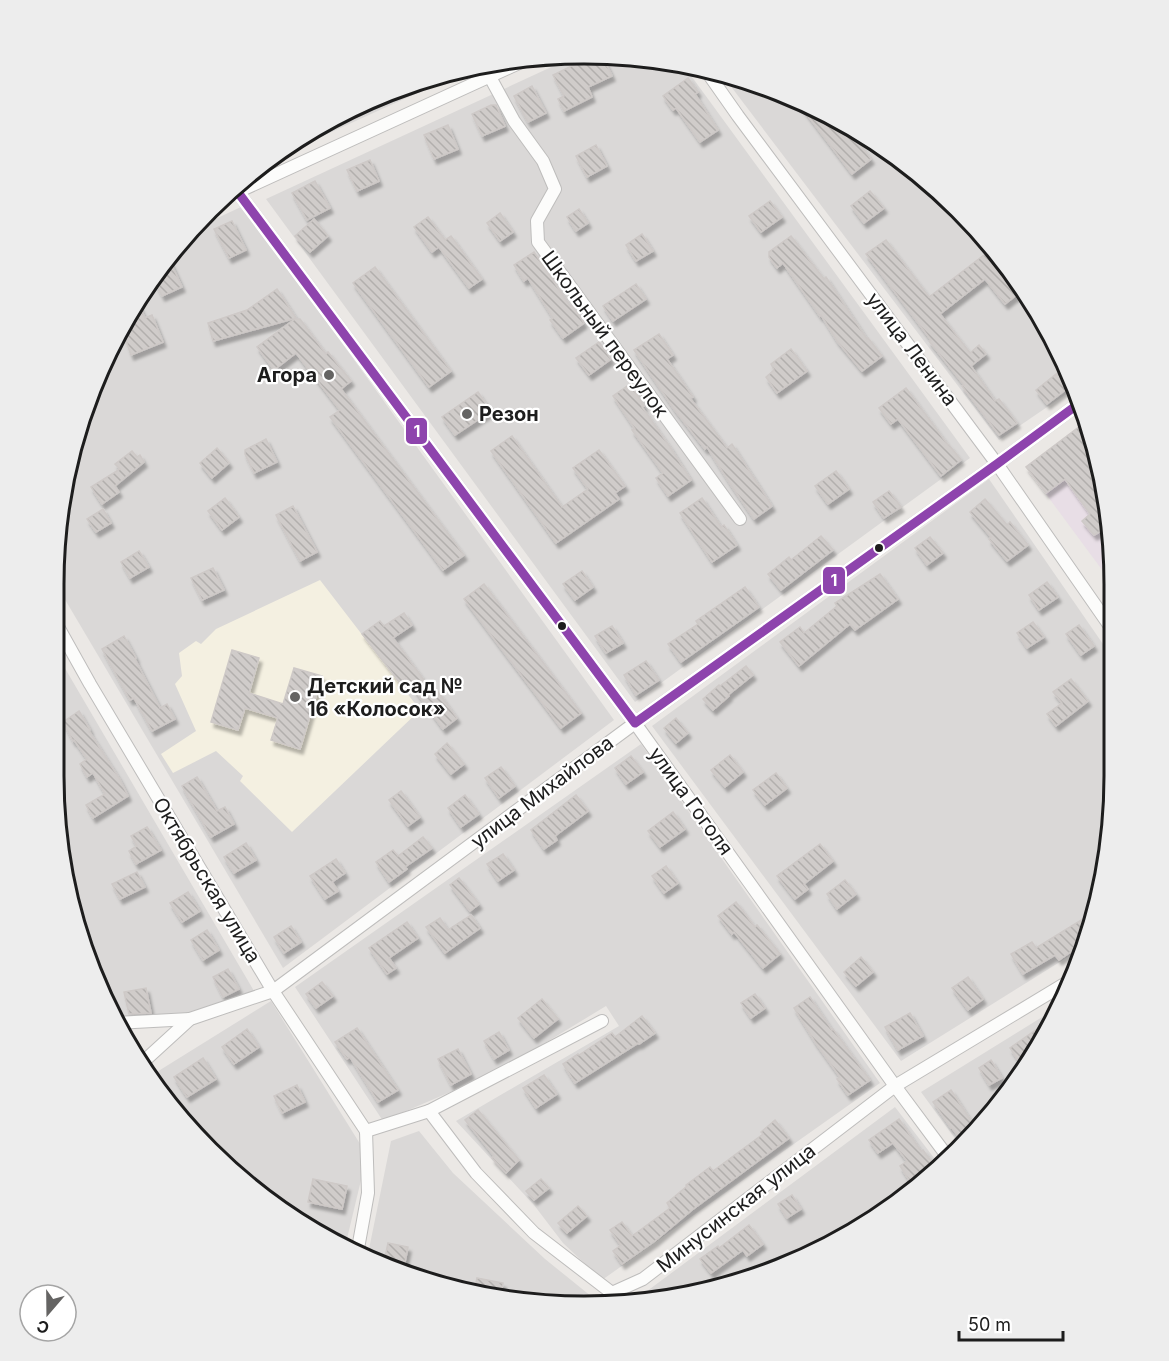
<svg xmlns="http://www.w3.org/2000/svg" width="1169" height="1361" viewBox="0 0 1169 1361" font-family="Inter,sans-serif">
<defs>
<pattern id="building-back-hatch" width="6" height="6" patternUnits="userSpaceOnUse" patternTransform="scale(1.5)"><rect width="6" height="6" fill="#d0ccca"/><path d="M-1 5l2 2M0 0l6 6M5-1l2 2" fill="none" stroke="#b2afad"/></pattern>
<filter id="shadow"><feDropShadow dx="3" dy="5" stdDeviation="1.5" flood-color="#0004"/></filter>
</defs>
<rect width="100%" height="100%" fill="#ebe8e5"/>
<g fill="#dad8d7">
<polygon points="619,55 684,66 970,458 635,702 266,199 573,57"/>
<polygon points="470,69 272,159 319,125 414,82"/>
<polygon points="720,72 819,109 907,163 983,234 1044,319 1075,388 999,440"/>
<polygon points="243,206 614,720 283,968 57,586 58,516 109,350 164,261 194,229"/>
<polygon points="989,479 1114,660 1115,777 1105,880 1084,947 901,1061 652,726"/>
<polygon points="56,653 254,991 151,1025 118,1025 109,1011 72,913 54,776"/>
<polygon points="641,744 880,1083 602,1280 563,1243 534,1205 456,1121 619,1026 606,1006 499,1071 383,1121 295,987"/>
<polygon points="271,1001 367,1155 345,1247 289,1217 185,1126 152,1075"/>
<polygon points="1060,1006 1025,1072 962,1148 921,1092"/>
<polygon points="895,1107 941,1167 879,1218 755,1279 620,1306 515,1302 382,1267 367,1259 391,1141 419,1131 453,1173 545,1259 602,1305 631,1303"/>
</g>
<polygon fill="#e8dee6" points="1088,420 1114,549 1114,586 1026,467"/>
<polygon fill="#f4f0e1" points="320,580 420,710 292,832 240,781 243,776 216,751 173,773 161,754 196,731 175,684 182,676 179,653 196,641 201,644 216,629"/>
<g fill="url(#building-back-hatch)" stroke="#cec9c7" stroke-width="1.5" filter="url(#shadow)">
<polygon points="592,56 602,56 612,76 588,87 592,97 564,111 558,99 564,96 553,75"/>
<polygon points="688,78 698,92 695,94 718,130 700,142 676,108 673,110 663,96"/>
<polygon points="532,86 546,113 528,122 514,96"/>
<polygon points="796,100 819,109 846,125 871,159 852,174"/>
<polygon points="491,105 496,105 505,126 482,136 472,114"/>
<polygon points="448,125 458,149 434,159 424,135"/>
<polygon points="596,145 607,166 587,177 576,156"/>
<polygon points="370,160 379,181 357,191 347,170"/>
<polygon points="315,181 330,208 307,220 292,193"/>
<polygon points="870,191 884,208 864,223 851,206"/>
<polygon points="770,201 782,217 761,232 749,216"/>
<polygon points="579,209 588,223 576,231 567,217"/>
<polygon points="500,213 513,232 500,241 487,223"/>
<polygon points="428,217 445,240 451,236 482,279 469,288 439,247 432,252 414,227"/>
<polygon points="314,219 328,236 310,252 295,236"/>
<polygon points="232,221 246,250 229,258 214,229"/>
<polygon points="642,234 653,251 636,261 626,245"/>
<polygon points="791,236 824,279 826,277 867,339 868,338 882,356 862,371 837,341 821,315 820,316 783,263 777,268 769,257 769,252"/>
<polygon points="886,240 929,297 993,248 1023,290 1005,304 985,279 940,314 970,353 979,345 986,354 971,366 995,401 999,399 1017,423 999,435 962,386 964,385 929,341 931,340 866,254"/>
<polygon points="534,252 570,306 572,305 584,323 563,338 550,320 553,318 528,278 524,281 514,265"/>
<polygon points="168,257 182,287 162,296 153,278"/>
<polygon points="375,267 451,371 429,387 353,283"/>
<polygon points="636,284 646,299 613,321 603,306"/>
<polygon points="277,289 296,318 213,341 208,323 247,310"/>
<polygon points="138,303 145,318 152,315 163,342 131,355 122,329"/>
<polygon points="295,319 300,319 326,354 328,352 351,381 341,389 464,555 443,570 330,417 340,410 296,353 274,370 257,347"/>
<polygon points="659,334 673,355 667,359 693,397 690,398 727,448 732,444 772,506 754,519 729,482 707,447 705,449 674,409 634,350"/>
<polygon points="599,342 611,359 589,375 576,358"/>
<polygon points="791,349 807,371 777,393 766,377 774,370 771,364"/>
<polygon points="1066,369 1073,384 1047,404 1036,390 1056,374 1056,375"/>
<polygon points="630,384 644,406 642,407 670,447 691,480 668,496 656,478 663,473 632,430 635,429 613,396"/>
<polygon points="906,388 948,445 949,445 961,460 941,476 898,419 891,424 879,408"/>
<polygon points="478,392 491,411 455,435 442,417"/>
<polygon points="1088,420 1096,462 1113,544 1101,531 1094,535 1082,521 1090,514 1065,479 1046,493 1026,467"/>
<polygon points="512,436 562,507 588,489 573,468 599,450 625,486 615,493 619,499 556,543 491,451"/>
<polygon points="266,439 277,462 254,473 245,454 245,450"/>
<polygon points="217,448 229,463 212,478 200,463"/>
<polygon points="132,451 137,457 140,455 144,462 115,486 119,492 102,504 91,487 120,469 115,464"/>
<polygon points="836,471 849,489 828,504 815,486"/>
<polygon points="889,491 901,507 884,518 873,502"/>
<polygon points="225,498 239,517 222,530 208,511"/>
<polygon points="702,498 721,527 724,525 737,545 712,562 680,513"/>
<polygon points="985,499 1007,525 1010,522 1028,545 1007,561 989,539 991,537 970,512"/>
<polygon points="293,506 317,552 300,561 276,515"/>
<polygon points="103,509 111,523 96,532 87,519"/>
<polygon points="821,536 833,550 781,590 768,574 789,557 791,560"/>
<polygon points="930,537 943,553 927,565 915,548"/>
<polygon points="139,551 149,567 130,578 121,562"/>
<polygon points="213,568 224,590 202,600 191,578"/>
<polygon points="582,571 593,587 575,600 563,584"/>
<polygon points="880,574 898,599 855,630 850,624 799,666 780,642 800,627 804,633 837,606 835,603"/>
<polygon points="1047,582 1058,597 1039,610 1029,595"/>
<polygon points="484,584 581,713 561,728 464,599"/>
<polygon points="745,587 759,607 681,662 668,644 698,624 696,621"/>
<polygon points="404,613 412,625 393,638 432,691 436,689 457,718 443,729 406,678 400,683 362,634 380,621 384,626"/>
<polygon points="1033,622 1044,637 1027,648 1017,633"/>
<polygon points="1079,625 1094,646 1081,655 1066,634"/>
<polygon points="612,626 623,643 606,653 595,636"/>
<polygon points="124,636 136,658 135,659 160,708 167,704 175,719 152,731 134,698 130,700 102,649"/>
<polygon points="232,650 259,658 249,693 283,704 294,668 322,676 300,749 271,740 278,718 245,708 238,730 211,722"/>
<polygon points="646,661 659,680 636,695 624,675"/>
<polygon points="746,666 753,675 728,695 729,696 713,710 703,699 719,685 720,686"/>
<polygon points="1071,679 1088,701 1056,726 1047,714 1062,703 1053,692"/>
<polygon points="79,711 90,730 89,731 119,778 128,796 93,818 86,805 105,794 93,773 87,777 80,764 87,759 74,740 73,741 63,722"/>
<polygon points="676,718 688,733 676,743 664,728"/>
<polygon points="447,743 464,764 451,774 435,754"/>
<polygon points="730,755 743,772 725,787 711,770"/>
<polygon points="631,756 643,772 626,784 615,768"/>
<polygon points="501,767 515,786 499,798 485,778"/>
<polygon points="776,773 787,788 765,805 753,790"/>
<polygon points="197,777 217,811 225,807 234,824 211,837 182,786"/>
<polygon points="401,791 420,817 408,826 389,800"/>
<polygon points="465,795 479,814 461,827 448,808"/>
<polygon points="576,795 588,811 555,836 557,840 544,849 531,830"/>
<polygon points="673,812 685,829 660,847 648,831"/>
<polygon points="147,827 161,850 136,864 129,851 137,846 131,836"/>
<polygon points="423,837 432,848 405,867 407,869 389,882 376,862 393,850 398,856"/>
<polygon points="246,843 256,860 234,873 224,857"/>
<polygon points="820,844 833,861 804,884 808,889 795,899 777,876"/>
<polygon points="503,854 514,870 498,881 487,864"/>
<polygon points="336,859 345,873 332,882 338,891 325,899 310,876"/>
<polygon points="666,866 678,883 664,893 652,876"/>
<polygon points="137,872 145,887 120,899 112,884"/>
<polygon points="459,878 479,904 470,911 450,885"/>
<polygon points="845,880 856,894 837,909 827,894"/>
<polygon points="188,892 200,911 182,922 170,903"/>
<polygon points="736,902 755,927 757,925 780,954 763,968 734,932 732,934 718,916"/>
<polygon points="471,915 480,928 445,953 426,927 440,918 448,930"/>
<polygon points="1086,917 1091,925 1087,939 1071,949 1072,951 1059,960 1055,955 1023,974 1011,954 1032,942 1036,948"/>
<polygon points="407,922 418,938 389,958 396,968 387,974 369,948"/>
<polygon points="291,926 301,942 284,953 274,937"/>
<polygon points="207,930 219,950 203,960 191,940"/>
<polygon points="861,957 873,972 856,986 844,972"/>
<polygon points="228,969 239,989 223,997 213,977"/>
<polygon points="968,977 983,999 968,1010 952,988"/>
<polygon points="322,982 333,996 316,1008 306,994"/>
<polygon points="146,988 151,1013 129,1014 124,992"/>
<polygon points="755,994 765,1008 751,1018 741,1003"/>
<polygon points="810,997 832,1030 833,1029 870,1080 848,1095 837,1079 840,1077 815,1042 794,1008"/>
<polygon points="542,999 558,1019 534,1038 518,1018"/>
<polygon points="910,1013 923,1036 898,1050 885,1027"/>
<polygon points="642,1016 655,1033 639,1044 638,1043 575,1083 563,1064 578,1054 579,1055 612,1033 615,1037"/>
<polygon points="357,1028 398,1090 378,1102 350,1057 347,1059 335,1042"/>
<polygon points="247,1029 259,1047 234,1064 222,1047"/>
<polygon points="1037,1029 1043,1038 1035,1054 1020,1063 1010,1048"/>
<polygon points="499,1032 509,1050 494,1059 484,1041"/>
<polygon points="458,1049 471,1074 451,1085 438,1059"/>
<polygon points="203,1058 216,1079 187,1097 174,1077"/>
<polygon points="991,1060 1002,1078 989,1085 979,1068"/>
<polygon points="544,1075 557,1094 536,1108 523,1088"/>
<polygon points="297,1085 305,1102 282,1113 274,1096"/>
<polygon points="951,1090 977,1130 965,1145 952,1128 951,1128 933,1102"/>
<polygon points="478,1110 519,1160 506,1173 492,1158 494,1156 465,1120"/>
<polygon points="899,1119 921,1151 923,1150 933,1164 909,1180 900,1166 907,1161 893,1143 878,1153 869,1140"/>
<polygon points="775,1120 789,1138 692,1210 655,1241 622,1264 613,1251 621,1245 610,1230 622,1222 632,1236 670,1208 667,1203 687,1186 686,1185 710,1167 713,1171 763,1134 761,1132"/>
<polygon points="313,1179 347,1186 342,1209 308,1202"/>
<polygon points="541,1179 549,1188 534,1200 526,1191"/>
<polygon points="792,1195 801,1209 787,1218 778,1204"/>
<polygon points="578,1206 587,1216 567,1233 558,1223"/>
<polygon points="749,1225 763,1244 747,1256 743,1250 711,1273 700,1259 718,1246 719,1248"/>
<polygon points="388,1243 408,1247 403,1272 383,1267"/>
<polygon points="477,1278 503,1283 500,1299 474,1292"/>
</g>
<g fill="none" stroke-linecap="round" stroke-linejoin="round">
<g stroke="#bebdbc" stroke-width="14">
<g id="street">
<polyline points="705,69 738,116 997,464 1114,632"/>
<polyline points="490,77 514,121 543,161 555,189 537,221 538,242 740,519"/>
<polyline points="234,187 635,723 895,1086 950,1160"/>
<polyline points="222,199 530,58"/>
<polyline points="57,625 90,684 273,991 366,1131"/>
<polyline points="116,1023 190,1019"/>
<polyline points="143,1062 190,1019 273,991 635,723 997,464 1081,402"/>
<polyline points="429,1111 476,1173 534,1233 612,1293 643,1279 895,1086 1076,977"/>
<polyline points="366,1131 429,1111 602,1021"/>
<polyline points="357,1254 368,1193 366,1131"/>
</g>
</g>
<use href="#street" stroke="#fcfcfb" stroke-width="12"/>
<g stroke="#fff" stroke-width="14">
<polyline id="bus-1" points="234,187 635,723 997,464 1081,402"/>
</g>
<use href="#bus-1" stroke="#8e44ad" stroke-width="9"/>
</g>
<g fill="#656463" stroke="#fff" stroke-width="2">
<circle cx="329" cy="375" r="6"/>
<circle cx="467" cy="414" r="6"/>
<circle cx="295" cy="697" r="6"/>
</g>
<g fill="#1d1d1d" stroke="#fff" stroke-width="2">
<circle cx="879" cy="548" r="5"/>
<circle cx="562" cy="626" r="5"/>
</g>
<g text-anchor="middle" stroke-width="4.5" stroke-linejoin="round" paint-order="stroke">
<g font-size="20" fill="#1d1d1d" stroke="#fff">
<text transform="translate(605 334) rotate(54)" y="7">Школьный переулок</text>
<text transform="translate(912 349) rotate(53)" y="7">улица Ленина</text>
<text transform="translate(542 792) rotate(-37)" y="7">улица Михайлова</text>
<text transform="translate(691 801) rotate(54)" y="7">улица Гоголя</text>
<text transform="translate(207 880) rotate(59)" y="7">Октябрьская улица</text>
<text transform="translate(736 1208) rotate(-38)" y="7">Минусинская улица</text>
</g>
<g font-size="20" font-weight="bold" fill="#1d1d1d" stroke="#fff" text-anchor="start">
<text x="317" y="382" text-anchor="end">Агора</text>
<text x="479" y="421">Резон</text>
<text x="307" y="693">Детский сад №<tspan x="307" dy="23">16 «Колосок»</tspan></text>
</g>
</g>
<path d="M0 0H1169V1361H0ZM584 64H584A520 520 0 0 1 1104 584V776A520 520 0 0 1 584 1296H584A520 520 0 0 1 64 776V584A520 520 0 0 1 584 64Z" fill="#ededed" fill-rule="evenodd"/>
<path fill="none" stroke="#1d1d1d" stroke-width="3" d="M584 64H584A520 520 0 0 1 1104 584V776A520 520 0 0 1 584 1296H584A520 520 0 0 1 64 776V584A520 520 0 0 1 584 64Z"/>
<g stroke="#fff" stroke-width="2">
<rect x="405" y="417" width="23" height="28" rx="6" fill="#8e44ad"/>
<rect x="822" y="566" width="24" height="29" rx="6" fill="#8e44ad"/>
</g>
<g font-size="16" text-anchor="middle" font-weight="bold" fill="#fff">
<text x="417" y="437">1</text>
<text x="834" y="586">1</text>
</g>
<g transform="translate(48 1313) rotate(200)"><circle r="28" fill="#ffffff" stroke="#a5a5a5" stroke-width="1.5"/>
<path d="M0-4.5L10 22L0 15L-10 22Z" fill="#656463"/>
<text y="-9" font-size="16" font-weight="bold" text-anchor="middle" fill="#1d1d1d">С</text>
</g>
<path d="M959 1331v9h104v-9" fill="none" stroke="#1d1d1d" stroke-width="3"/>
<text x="968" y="1331" font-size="18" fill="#1d1d1d" stroke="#ffffff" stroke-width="4.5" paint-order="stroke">50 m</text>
</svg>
